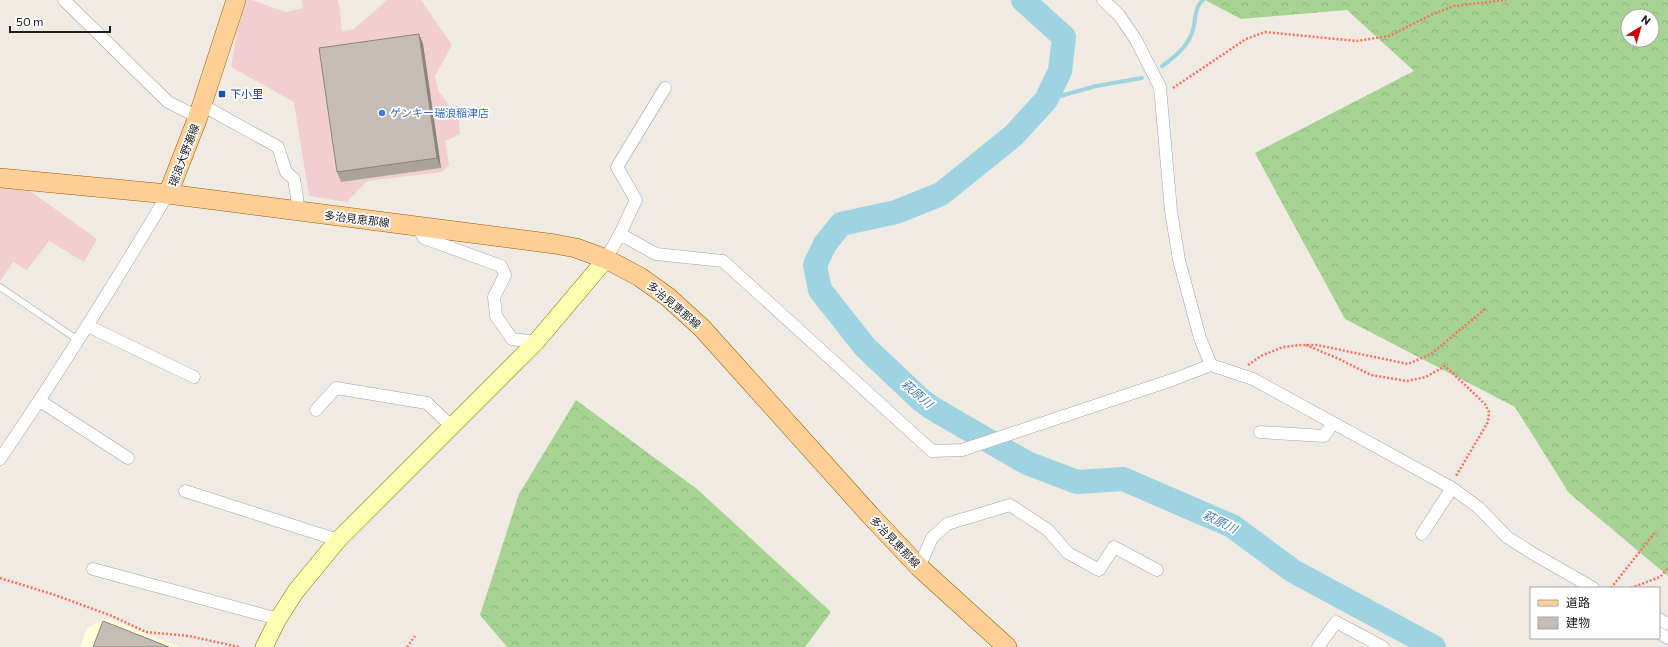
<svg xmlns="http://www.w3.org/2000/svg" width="1668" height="647" viewBox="0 0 1668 647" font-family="Commissioner,'Noto Sans JP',sans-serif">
<defs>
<pattern id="forest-crowns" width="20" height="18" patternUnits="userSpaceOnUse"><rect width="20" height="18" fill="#a7d392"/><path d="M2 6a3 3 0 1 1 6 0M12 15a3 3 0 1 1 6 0" fill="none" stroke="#8fb57d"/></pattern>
</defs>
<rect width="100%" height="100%" fill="#efeae2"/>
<g fill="#f2cfcf">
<polygon points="242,0 252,0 286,12 303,8 302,0 337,0 339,3 342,31 354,29 387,0 421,0 452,45 435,76 438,90 459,120 460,134 445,141 449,165 442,172 367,181 347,202 309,196 294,102 231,67"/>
<polygon points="0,188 30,191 97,239 84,262 49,241 27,270 13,262 0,281"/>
</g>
<polygon fill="#fffedb" points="107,618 180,647 80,647 87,628"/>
<g fill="url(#forest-crowns)" fill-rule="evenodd">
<path d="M1205,0H1668V576L1569,493L1515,407L1345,319L1255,153L1414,71L1347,10L1241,19ZM1628,16H1652V40H1628Z"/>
<polygon points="576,400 697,489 831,612 805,647 507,647 480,615 519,494"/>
</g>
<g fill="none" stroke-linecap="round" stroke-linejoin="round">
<g stroke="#9ed4e1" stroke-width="4">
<path d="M1162,66C1174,58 1187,46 1192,33C1196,22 1194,7 1203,0"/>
<polyline points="1049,93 1057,97 1096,86 1142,78"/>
</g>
<polyline stroke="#9ed4e1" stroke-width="24" points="1023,0 1064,37 1060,71 1046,100 1014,135 941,194 896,212 841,224 825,244 815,265 820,290 865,347 921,400 932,408 1027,463 1077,482 1123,479 1232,526 1293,571 1434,647"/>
<g stroke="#a4a4a4" stroke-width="7">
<polyline id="lane" points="0,287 78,340"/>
</g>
<g stroke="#a4a4a4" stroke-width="13">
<g id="street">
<polyline points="64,0 168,102 198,117"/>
<polyline points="1103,0 1119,15 1136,40 1160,87 1171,211 1179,260 1200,338 1211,365"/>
<polyline points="202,105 278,147 286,172 294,179 299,211"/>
<polyline points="417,226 424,238 501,266 505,275 494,297 496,316 512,339 536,342"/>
<polyline points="620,234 636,200 617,167 665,88"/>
<polyline points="606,259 620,234 656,254 723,261 932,451 962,450 1172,380 1211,365 1253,379 1452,488 1478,507 1507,537 1532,553 1593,588"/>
<polyline points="88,326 194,377"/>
<polyline points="40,401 128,458"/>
<polyline points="316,410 336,388 427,403 451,426"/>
<polyline points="1260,432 1324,436 1333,423"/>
<path d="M0,459C59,373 114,284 168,194"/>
<polyline points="185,491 338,540"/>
<polyline points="1422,534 1452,488"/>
<polyline points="919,567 932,538 947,524 1010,505 1048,530 1068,553 1099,570 1114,547 1157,570"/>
<polyline points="93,569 278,619"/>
<polyline points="1659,619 1668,624"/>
<polyline points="1659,633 1668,638"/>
<polyline points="1318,647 1336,622 1383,647"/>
</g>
</g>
<g stroke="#6e7800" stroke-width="18">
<polyline id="secondary" points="264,647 278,619 296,591 338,540 536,342 606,259"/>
</g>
<g stroke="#966000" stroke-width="20">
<g id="primary">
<polyline points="0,178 168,194 555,244 576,248 606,259 640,277 668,297 702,328 870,515 919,567 1007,647"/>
<polyline points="168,194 198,117 236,0"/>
</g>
</g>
<g stroke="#ff6f63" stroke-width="2.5" stroke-dasharray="2 2" stroke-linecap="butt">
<polyline points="1173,88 1246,39 1265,32 1357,41 1389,36 1433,14 1454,6 1506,0"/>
<polyline points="1306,345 1339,359 1371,375 1407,381 1426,377 1445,366 1485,404 1489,412 1488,422 1456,476"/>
<polyline points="1248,365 1261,356 1283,347 1299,345 1317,345 1408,364 1431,354 1485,309"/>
<polyline points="0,578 55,595 112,616 146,632 189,636 239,647"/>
<polyline points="1611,588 1656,531"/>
<polyline points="1631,588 1660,577 1668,568"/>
<polyline points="407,647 415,636"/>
</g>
<use href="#lane" stroke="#fff" stroke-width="6"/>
<use href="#street" stroke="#fff" stroke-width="12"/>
<use href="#secondary" stroke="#fdffb0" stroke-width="17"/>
<use href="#primary" stroke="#ffcf97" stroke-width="19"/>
</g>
<polygon fill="#aba29c" points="419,34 423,44 441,168 341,182 337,172"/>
<polygon fill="#8b847f" points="419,34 423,44 441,168 437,158"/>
<g fill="#c7bcb5" stroke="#8b847f">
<polygon points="419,34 437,158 337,172 319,48"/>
<polygon points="103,621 169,647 93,647"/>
</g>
<rect fill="#1a4fb4" stroke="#fff" stroke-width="1.5" x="218" y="90" width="8" height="8" rx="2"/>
<circle fill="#3f7fe0" stroke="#fff" stroke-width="1.5" cx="382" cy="113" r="4"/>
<g text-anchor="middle" stroke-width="3.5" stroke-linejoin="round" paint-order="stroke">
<g font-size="11" fill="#164399" stroke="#fff" text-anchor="start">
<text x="230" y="98">下小里</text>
</g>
<g font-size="11" fill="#366cbe" stroke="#fff" text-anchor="start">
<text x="390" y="117">ゲンキー瑞浪稲津店</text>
</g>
<g font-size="11" fill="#1d1d1d" stroke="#fff">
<text transform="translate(184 155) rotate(-69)" y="4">瑞浪大野瀬線</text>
<text transform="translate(357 219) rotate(7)" y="4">多治見恵那線</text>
<text transform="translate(674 305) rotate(40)" y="4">多治見恵那線</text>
<text transform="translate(895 542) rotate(46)" y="4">多治見恵那線</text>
</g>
<g font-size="12" font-style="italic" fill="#3f79ad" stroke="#fff">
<text transform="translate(917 394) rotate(41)" y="4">萩原川</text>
<text transform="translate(1220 522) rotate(26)" y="4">萩原川</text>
</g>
</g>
<rect x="1530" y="587" width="130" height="52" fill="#ffffff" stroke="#a5a5a5"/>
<rect x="1538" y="600" width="20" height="6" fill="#ffcf97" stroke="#a5a5a5"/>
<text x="1566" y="607" font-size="12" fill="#1d1d1d">道路</text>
<rect x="1538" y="617" width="20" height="12" fill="#c7bcb5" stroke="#a5a5a5"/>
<text x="1566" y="627" font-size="12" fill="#1d1d1d">建物</text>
<g transform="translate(1640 28) rotate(37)"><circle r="19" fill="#ffffff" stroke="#a5a5a5"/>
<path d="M0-3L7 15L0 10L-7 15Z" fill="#ca0006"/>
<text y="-6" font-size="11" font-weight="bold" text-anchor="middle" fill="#1d1d1d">N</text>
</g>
<path d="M10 26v6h100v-6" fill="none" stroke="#1d1d1d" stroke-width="2"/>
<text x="16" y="26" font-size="12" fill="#1d1d1d" stroke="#ffffff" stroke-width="3" paint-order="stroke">50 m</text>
</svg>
